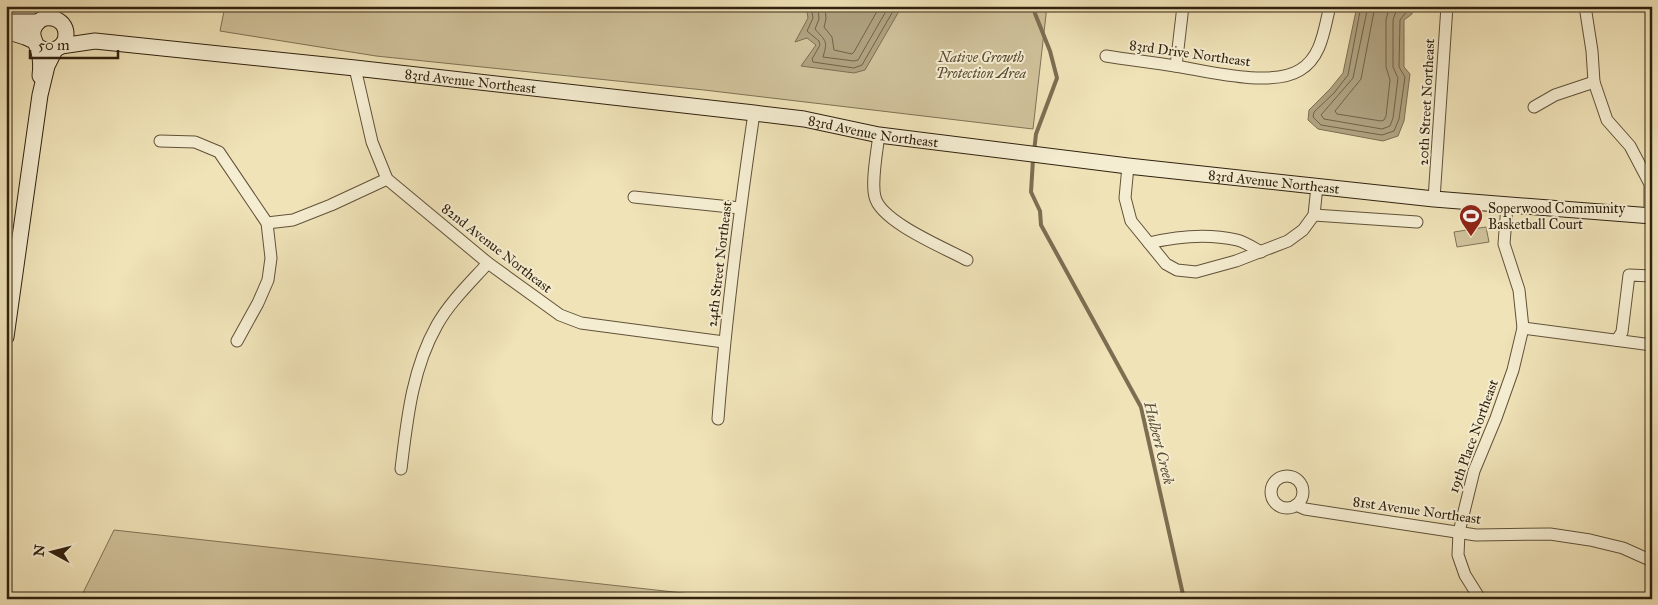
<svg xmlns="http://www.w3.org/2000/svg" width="1658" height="605" viewBox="0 0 1658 605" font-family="'IM FELL Great Primer',serif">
<rect width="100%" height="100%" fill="#f0e3b8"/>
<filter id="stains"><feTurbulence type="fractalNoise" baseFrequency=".004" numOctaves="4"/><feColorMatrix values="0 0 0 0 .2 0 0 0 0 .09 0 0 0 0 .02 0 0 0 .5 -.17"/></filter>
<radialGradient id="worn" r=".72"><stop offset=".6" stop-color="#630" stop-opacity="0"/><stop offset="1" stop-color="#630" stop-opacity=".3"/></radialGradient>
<g fill="#d0c29b" stroke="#807255">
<polygon points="225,6 1047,6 1033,129 704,90 376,56 220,31"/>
<polygon points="1486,227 1489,242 1457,247 1454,232"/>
<polygon points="114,530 737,599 80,599"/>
</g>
<g fill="#afa17f" stroke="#7d6e52">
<polygon points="806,6 902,6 865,70 854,73 801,66 816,45 807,38 795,42 808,18"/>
<polygon points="1357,6 1412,6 1412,14 1404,20 1404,67 1410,74 1404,121 1398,136 1383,141 1318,129 1308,120 1309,110 1330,89 1343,73"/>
</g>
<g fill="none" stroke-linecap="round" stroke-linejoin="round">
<g stroke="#706247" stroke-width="1">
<polyline points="811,6 813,18 807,31 819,41 820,45 812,59 813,62 854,68 862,65 896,6"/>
<path d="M818,6L819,19L815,29C826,42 828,40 823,57L854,61L858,60L889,6"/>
<polyline points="825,6 826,19 824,27 832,37 834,50 852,54 854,52 880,6"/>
<polyline points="1361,6 1348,75 1334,93 1314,112 1313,117 1321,125 1382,135 1394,131 1399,119 1405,77 1399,67 1400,20 1407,11 1408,6"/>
<polyline points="1368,6 1353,78 1321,115 1324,119 1382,129 1390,126 1393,118 1398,78 1393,67 1393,20 1395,14 1401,6"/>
<polyline points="1375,6 1361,79 1335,111 1337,114 1381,121 1384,120 1386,116 1390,80 1386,67 1386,20 1388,12 1392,6"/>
</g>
<g stroke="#7d6e52" stroke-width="4">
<polyline points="1032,6 1050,51 1057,78 1036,134 1034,152"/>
<polyline points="1033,159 1031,192 1040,211 1041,225 1141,407 1184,599"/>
</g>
<g stroke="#615239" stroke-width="13">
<g id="street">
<polyline points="1585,6 1592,51 1594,82 1607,120 1630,146 1650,184 1650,216"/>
<path d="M1106,56C1129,60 1152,62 1175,66C1207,71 1271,88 1300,70C1322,57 1324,29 1330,6"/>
<polyline points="1176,66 1183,6"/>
<polyline points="355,68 372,142 387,179 488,263 560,315 581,323 724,342"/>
<polyline points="1534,107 1555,95 1594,82"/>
<path d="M879,135C877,151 871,182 875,197C881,222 945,248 967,260"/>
<polyline points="160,141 195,142 219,152 267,223 271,258 268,280 258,303 237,341"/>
<polyline points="1128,166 1125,198 1131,221 1166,264 1177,270 1196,272 1236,261 1288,241 1303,230 1314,215 1317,186"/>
<polyline points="634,197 740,208"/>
<polyline points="1434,199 1447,6"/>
<polyline points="1314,215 1417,222"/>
<polyline points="267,223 293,220 331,205 387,179"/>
<path d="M1149,243C1178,236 1207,233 1237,240C1245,242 1254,248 1261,252"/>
<polyline points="1523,328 1652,345"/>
<polyline points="1617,340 1622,332 1629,275 1652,276"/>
<path d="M718,419C726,316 739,215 754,113"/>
<path d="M401,469C407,420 412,369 437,325C450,302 470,283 488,263"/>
<circle cx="1287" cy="492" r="16"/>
<polyline points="1296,505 1305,509 1476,535 1550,534 1590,540 1623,548 1652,561"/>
<polyline points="1480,599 1465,575 1458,555 1459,532 1474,471 1496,418 1513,370 1523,328 1519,290 1504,244 1507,205"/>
</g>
</g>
<g stroke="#31220f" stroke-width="17">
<g id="secondary">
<polyline points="6,22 38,22"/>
<polyline points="6,31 25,37 34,41"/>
<path d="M37,46C48,54 66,50 66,34C66,18 43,11 35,26C29,36 37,43 39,52C41,60 41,68 40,76"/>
<path id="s1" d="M61,46L95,41L355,68L754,113L804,119L879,135L1128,166L1434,199L1652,216"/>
<polyline points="6,337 40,95 47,66 55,50"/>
</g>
</g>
<use href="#street" stroke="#f5edd1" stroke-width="11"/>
<use href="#secondary" stroke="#f5edd1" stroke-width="15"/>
</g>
<defs>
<g id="stadium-pin" transform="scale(1.25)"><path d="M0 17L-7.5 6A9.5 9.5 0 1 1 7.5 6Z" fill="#8f2418" stroke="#f5edd1"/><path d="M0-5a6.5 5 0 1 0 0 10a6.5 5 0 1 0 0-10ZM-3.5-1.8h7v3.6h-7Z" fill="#fff"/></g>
</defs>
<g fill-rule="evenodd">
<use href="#stadium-pin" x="1471" y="216"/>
</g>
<g text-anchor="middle" stroke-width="4" stroke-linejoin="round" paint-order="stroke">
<g font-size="14" fill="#31220f" stroke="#f5edd1">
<text transform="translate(1190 53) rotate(8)" y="5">83rd Drive Northeast</text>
<text dy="5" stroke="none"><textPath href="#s1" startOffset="412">83rd Avenue Northeast</textPath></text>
<text transform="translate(1426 102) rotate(-87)" y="5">20th Street Northeast</text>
<text dy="5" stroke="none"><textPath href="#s1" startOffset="818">83rd Avenue Northeast</textPath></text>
<text dy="5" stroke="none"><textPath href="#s1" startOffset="1222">83rd Avenue Northeast</textPath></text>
<text transform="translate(497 248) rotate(38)" y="5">82nd Avenue Northeast</text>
<text transform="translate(719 264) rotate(-83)" y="5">24th Street Northeast</text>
<text transform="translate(1473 436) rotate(-70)" y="5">19th Place Northeast</text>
<text transform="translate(1417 510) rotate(8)" y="5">81st Avenue Northeast</text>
</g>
<g font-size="14" font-style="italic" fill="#594a32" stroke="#f5edd1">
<text x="981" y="62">Native Growth<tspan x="981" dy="16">Protection Area</tspan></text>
</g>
<g font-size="14" fill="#31220f" stroke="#f5edd1" text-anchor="start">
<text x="1488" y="213">Soperwood Community<tspan x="1488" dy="16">Basketball Court</tspan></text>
</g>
<g font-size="15" font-style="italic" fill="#5d4e36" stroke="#f5edd1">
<text transform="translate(1159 443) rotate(76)" y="5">Hulbert Creek</text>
</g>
</g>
<rect width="1658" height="605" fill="none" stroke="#f0e3b8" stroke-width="25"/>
<rect x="8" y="8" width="1643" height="590" fill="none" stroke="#31220f" stroke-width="2.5"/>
<rect x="12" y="12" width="1633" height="580" fill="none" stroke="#31220f"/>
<g transform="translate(52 552) rotate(277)" stroke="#f5edd1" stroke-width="4" paint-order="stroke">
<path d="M0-4L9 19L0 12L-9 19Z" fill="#31220f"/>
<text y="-8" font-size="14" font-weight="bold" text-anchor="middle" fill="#31220f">N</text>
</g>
<path d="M30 50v8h88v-8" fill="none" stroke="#31220f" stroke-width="2.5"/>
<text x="38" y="50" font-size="15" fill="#31220f" stroke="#f5edd1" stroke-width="4" paint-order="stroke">50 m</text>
<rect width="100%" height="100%" filter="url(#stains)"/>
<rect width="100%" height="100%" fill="url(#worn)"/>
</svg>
